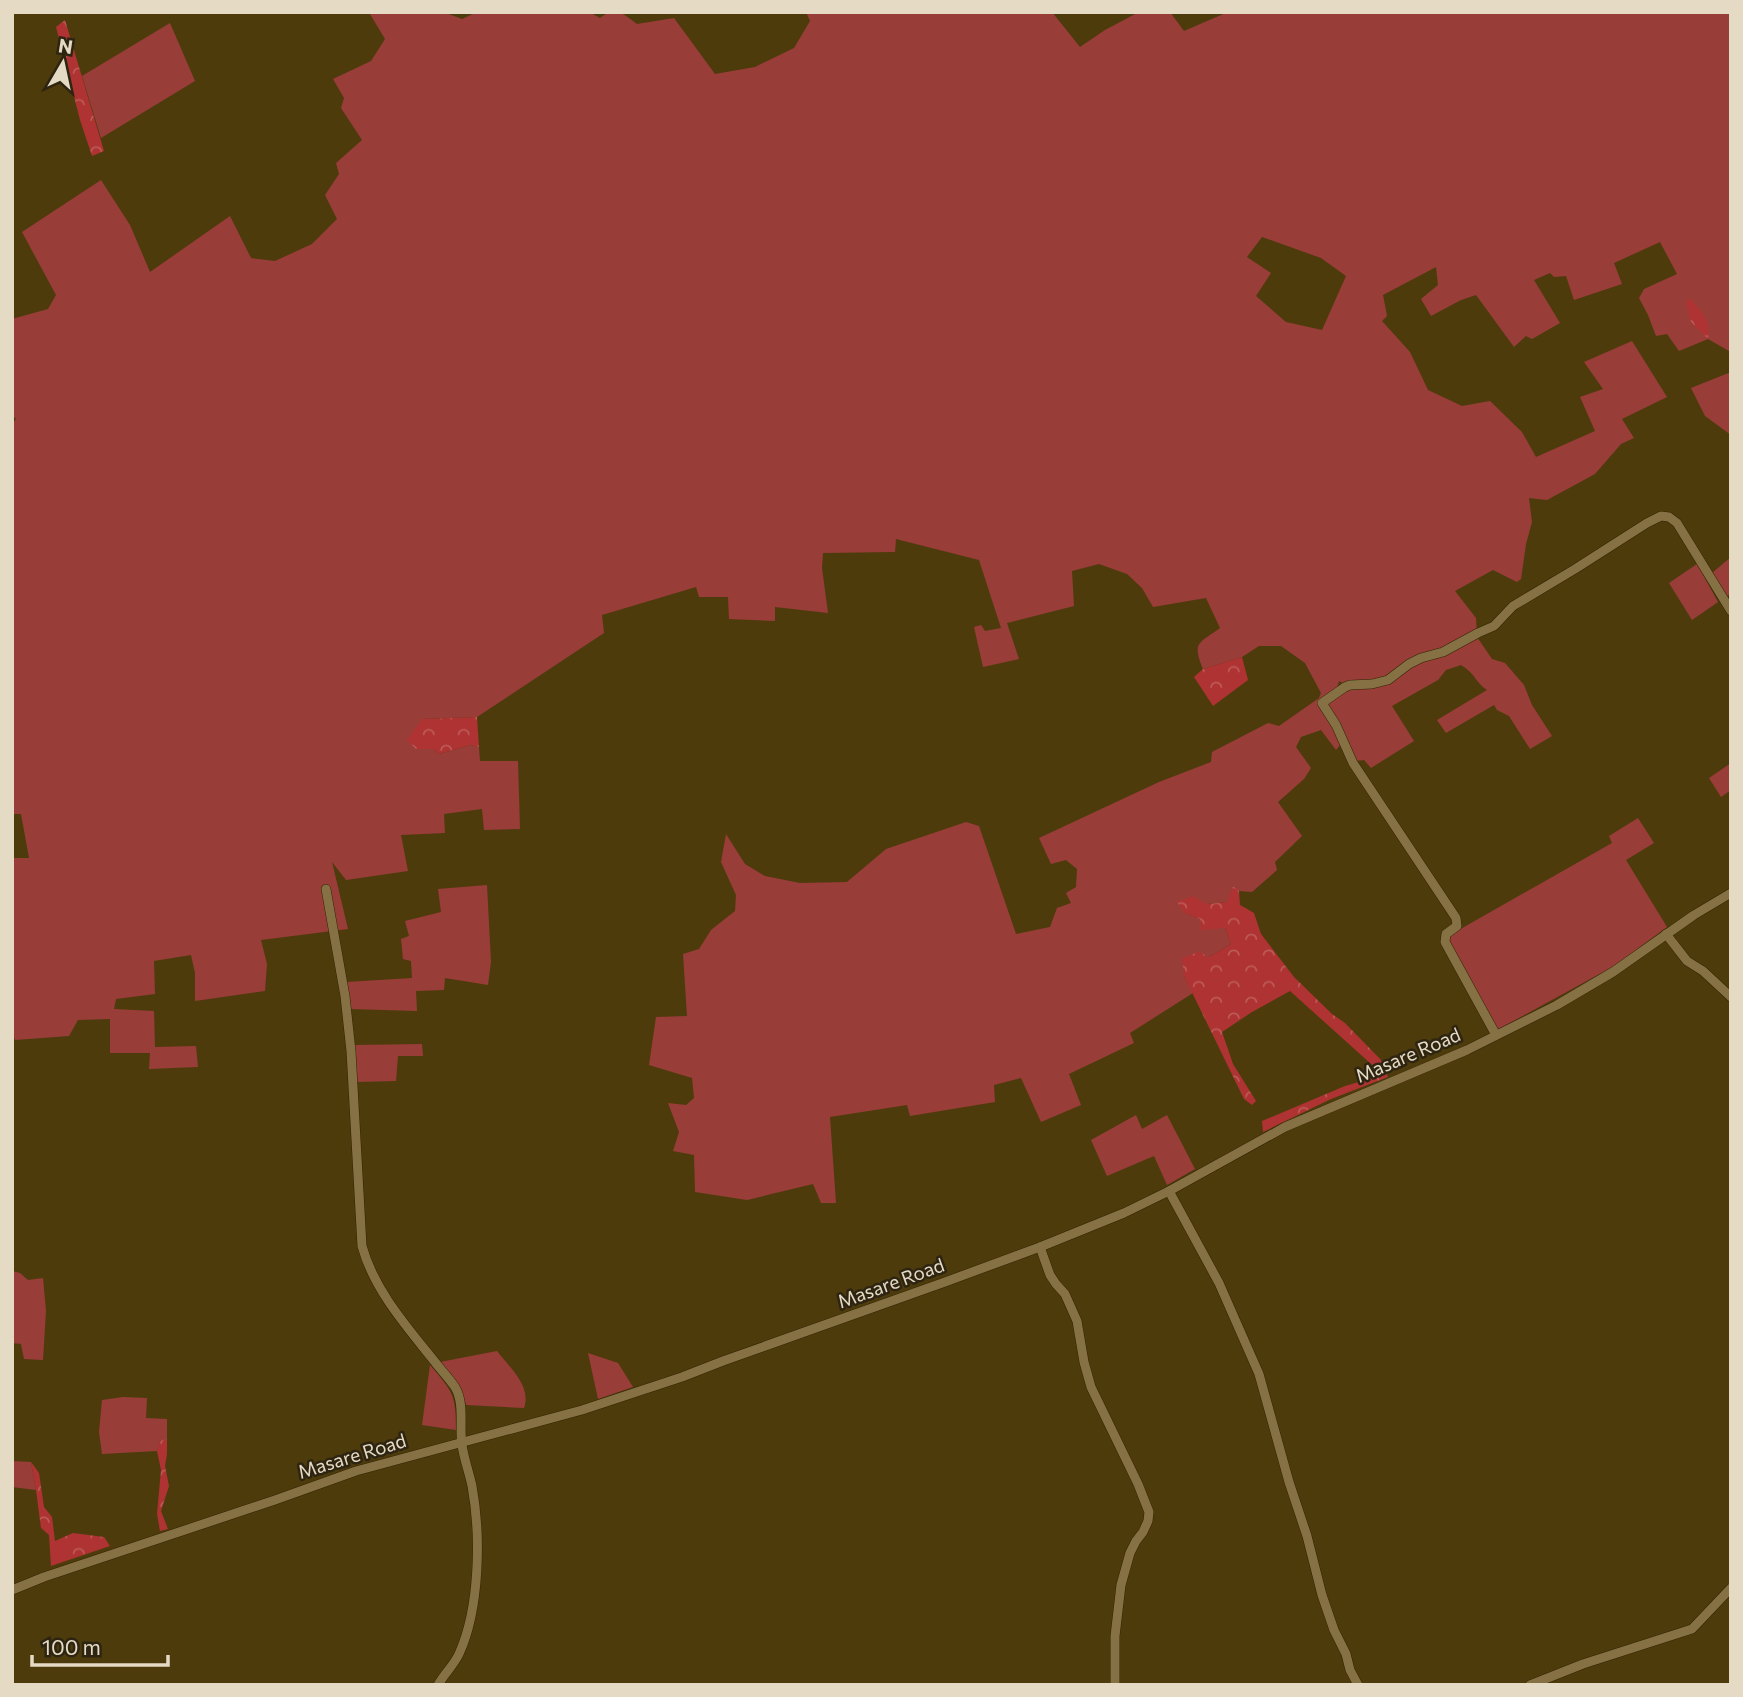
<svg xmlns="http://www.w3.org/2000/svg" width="1743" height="1697" viewBox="0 0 1743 1697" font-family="Commissioner,sans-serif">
<defs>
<pattern id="forest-crowns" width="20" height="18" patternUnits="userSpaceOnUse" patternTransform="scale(1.75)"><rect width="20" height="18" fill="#ae3332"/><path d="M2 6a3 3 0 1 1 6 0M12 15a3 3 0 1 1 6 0" fill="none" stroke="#bd5a57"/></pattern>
</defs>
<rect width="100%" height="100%" fill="#4e3b0c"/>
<g fill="#993d39" fill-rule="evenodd">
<path d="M373,12H443L462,19L477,12H589L600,18C615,6 624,14 637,24L674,18L715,74L755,67L794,48L810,21L806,12H1052L1080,47L1105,30L1139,12H1170L1184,31L1228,12H1731V354L1729,351L1708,339L1679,351L1667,334L1656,336L1648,315L1639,298L1644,289L1677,274L1660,242L1614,263L1622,284L1574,300L1566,276L1554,277L1550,273L1534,280L1560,323L1532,339L1526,336L1514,347L1476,295L1461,300L1431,316L1421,299L1438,285L1436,267L1383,295L1387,316L1382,321L1410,352L1428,390L1462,406L1490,401L1522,432L1536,457L1595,431L1580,397L1603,389L1584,362L1632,341L1667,397L1622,419L1634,438L1621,444L1595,474L1547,500L1529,498L1532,522L1526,544L1521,579L1517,582L1493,570L1455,591L1476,618L1477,637L1492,659L1505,663L1524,685L1532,705L1552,736L1530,749L1509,716L1497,710L1494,705L1446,733L1437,720L1487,690C1474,681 1476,674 1461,665L1446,670L1438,680L1392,706L1414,741L1371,768L1364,760L1355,761L1329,709V702L1340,693L1352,688L1339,681L1337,688L1320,702L1341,744L1336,750L1321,730L1301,737L1296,747L1311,768L1304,779L1278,802L1302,836L1275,862L1277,870L1252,892L1239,891L1233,886L1228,902L1207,904L1185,913L1225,928L1231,944L1209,957L1184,976L1193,993L1130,1033L1134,1043L1069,1074L1081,1105L1041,1122L1021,1078L994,1085L995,1102L910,1116L907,1105L830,1117L836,1203H821L813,1184L747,1200L695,1192L694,1155L673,1151L679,1132L668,1103L686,1105L694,1098L692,1078L649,1065L656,1017L687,1016L683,954L699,949L711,930L735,911L736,895L721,862L726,834L745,864L765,876L800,883L847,882L886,849L966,822L979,826L1016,934L1050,927L1057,908L1071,903L1066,893L1076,887L1077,869L1066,860L1051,864L1039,838L1159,782L1211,762L1212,752L1268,723L1279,726L1319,698L1321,693L1305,663L1281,646H1259L1242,657L1203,669C1192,642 1198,644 1220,628L1206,598L1153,607L1142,588L1127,574L1099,564L1072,571L1074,606L1007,623L1019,659L983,667L974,627L981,625L985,631L1001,628L979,560L896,539L895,552L823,553L822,568L828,613L775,607V621L729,619L728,597H699L696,587L602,615L604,633L477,717L422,719L416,749H433L439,754L471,745L479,747L480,761H518L520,829L484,830L482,809L444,814L445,833L401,835L408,871L346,880L332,862L348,929L261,940L267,964L265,991L195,1001V973L191,955L154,961L155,994L116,999L114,1009L154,1011L155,1047L196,1046L198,1067L149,1069L150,1053H110V1019L78,1020L69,1036L15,1040L12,1031V858H29L21,814H12V424L16,419L12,415V319L48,309L56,295L22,232L101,180L130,225L150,272L230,216L251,258L275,261L312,244L337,219L325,195L339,174L336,163L362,140L341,108L344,98L333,79L371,61L385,39L370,14ZM1262,237L1321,258L1346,276L1322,330L1286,322L1256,296L1271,273L1247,257Z"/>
<polygon points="170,23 195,81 101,138 82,76"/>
<polygon points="1731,372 1731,435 1705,416 1691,388"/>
<polygon points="1731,557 1731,593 1726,597 1712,573"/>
<polygon points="1697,564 1718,602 1692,620 1669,583"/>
<polygon points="1731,763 1731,790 1721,797 1709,778"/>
<polygon points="1638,818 1654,843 1626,860 1667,927 1614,966 1497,1030 1450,943 1450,935 1612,843 1609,836"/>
<polygon points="487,885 491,962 488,985 445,978 444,990 416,991 417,1011 350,1009 346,982 412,978 411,961 403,959 401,939 409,936 405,921 441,912 438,889"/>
<polygon points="422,1044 423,1056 398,1056 396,1081 357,1082 354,1045"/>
<polygon points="1136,1115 1142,1129 1167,1115 1195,1169 1167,1185 1154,1156 1107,1176 1091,1140"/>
<polygon points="12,1271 20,1273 28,1280 43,1278 46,1311 43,1360 24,1359 21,1344 12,1343"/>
<path d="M497,1351C509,1367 532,1386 524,1408L466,1405L463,1395L440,1362Z"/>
<polygon points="588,1353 618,1363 633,1387 598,1399"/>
<path d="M430,1365C453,1392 456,1395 456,1430L422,1425Z"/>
<polygon points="123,1397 147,1398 146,1418 167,1419 167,1439 160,1442 157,1451 102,1454 99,1432 102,1400"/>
<polygon points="12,1461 31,1462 36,1490 12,1487"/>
</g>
<g fill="url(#forest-crowns)">
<polygon points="65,20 104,151 92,156 80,120 56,27"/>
<path d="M1691,299C1701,312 1712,322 1708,339L1691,322L1686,301Z"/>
<polygon points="1242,657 1248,680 1213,706 1194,677 1203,669"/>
<polygon points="477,717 479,747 471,745 439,754 433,749 416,749 407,740 422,719"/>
<polygon points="1233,886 1239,891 1240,905 1254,913 1261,934 1294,977 1332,1014 1345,1023 1381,1060 1388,1077 1331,1099 1263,1132 1262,1121 1345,1086 1366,1080 1380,1072 1290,991 1252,1012 1222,1032 1233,1064 1256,1101 1252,1105 1244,1099 1184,976 1182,958 1199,952 1209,957 1231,944 1225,928 1201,930 1200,919 1185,913 1177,902 1193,896 1207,904 1227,902"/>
<polygon points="167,1439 167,1454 165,1466 169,1486 161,1511 168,1529 160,1531 157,1514 161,1470 157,1451 160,1441"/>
<polygon points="31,1462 39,1473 44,1507 52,1517 55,1541 73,1533 104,1537 110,1546 51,1566 49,1535 41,1528 36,1490"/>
</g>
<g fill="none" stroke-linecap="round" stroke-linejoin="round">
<g stroke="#312300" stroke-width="10">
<g id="street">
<path d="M326,889L345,996L351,1051L362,1246C374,1290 407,1327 435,1362C441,1370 449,1378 455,1387C465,1404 459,1426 462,1445C464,1459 469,1472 472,1486C481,1535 480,1608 459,1654C454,1665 444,1674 438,1685"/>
<polyline points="1666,934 1687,961 1703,971 1731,997"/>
<polyline points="1496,1035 1445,942 1446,934 1457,926 1456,918 1353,763 1336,725 1322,703 1345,687 1350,685 1372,684 1388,680 1409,664 1421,658 1443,652 1478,633 1494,626 1513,606 1575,569 1647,523 1661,516 1669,517 1677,523 1731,611"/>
<polyline points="1169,1191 1219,1283 1259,1374 1289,1482 1307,1536 1322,1595 1334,1630 1346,1654 1350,1670 1358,1685"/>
<polyline points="1040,1247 1050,1275 1056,1284 1065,1294 1077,1321 1084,1362 1091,1387 1138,1484 1149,1512 1148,1521 1143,1532 1136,1541 1130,1553 1121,1585 1115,1636 1115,1685"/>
<polyline points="12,1590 44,1577 275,1500 356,1471 582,1410 682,1377 723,1361 945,1282 1040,1247 1124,1213 1169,1191 1285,1127 1467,1050 1557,1005 1613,972 1694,915 1731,893"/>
<polyline points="1530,1685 1583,1664 1692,1629 1731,1588"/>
</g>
</g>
<use href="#street" stroke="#867144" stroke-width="9"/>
</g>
<g text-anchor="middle" stroke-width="5" stroke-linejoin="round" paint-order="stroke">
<g font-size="19" fill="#e5dac3" stroke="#2d2411">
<text transform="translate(1408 1055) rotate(-23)" y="7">Masare Road</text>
<text transform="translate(891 1283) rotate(-20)" y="7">Masare Road</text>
<text transform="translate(352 1456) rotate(-17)" y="7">Masare Road</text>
</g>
</g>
<rect width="1743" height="1697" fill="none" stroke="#e5dac3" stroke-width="28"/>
<g transform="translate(63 63) rotate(9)" stroke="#2d2411" stroke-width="5" paint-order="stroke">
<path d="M0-5L12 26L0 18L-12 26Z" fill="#e5dac3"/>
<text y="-10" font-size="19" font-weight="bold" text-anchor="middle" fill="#e5dac3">N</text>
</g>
<path d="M32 1655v10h136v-10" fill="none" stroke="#e5dac3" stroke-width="3.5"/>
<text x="42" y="1655" font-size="21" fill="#e5dac3" stroke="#2d2411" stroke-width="5" paint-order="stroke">100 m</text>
</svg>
